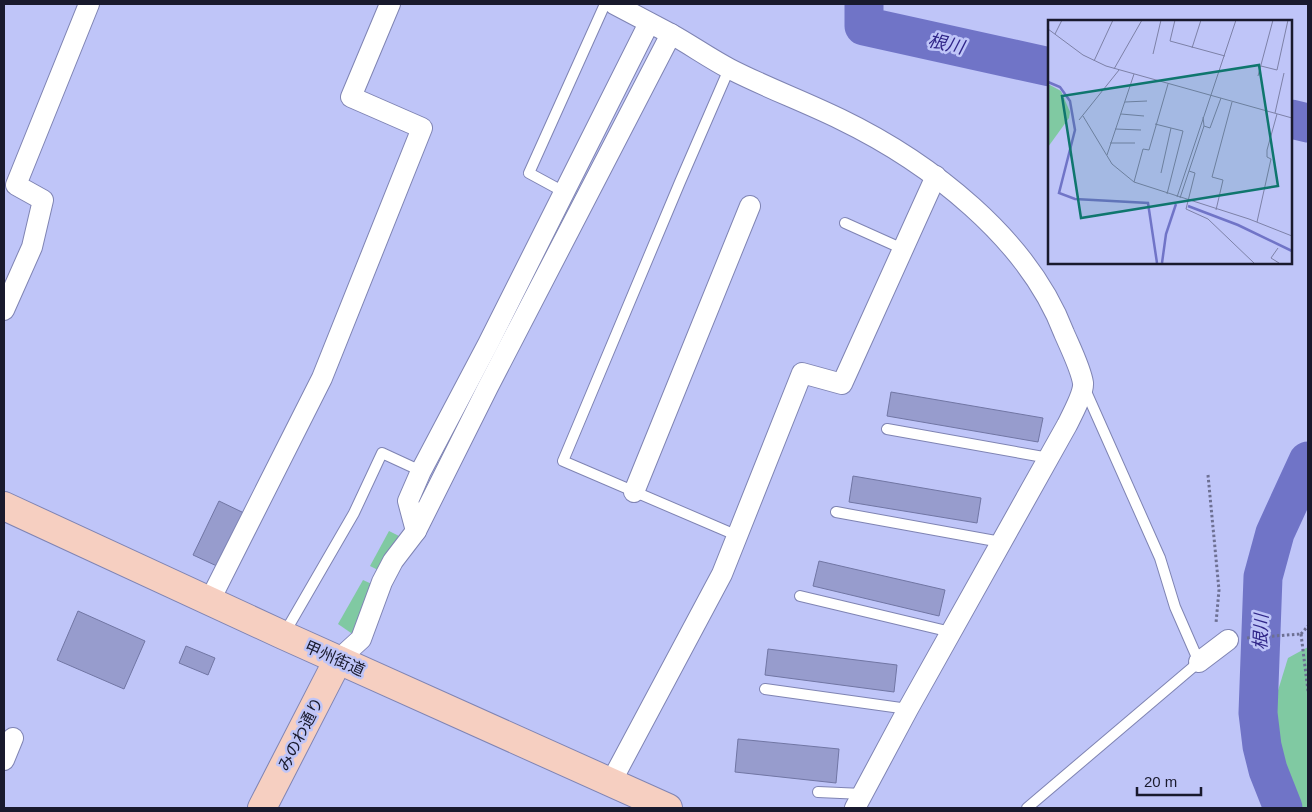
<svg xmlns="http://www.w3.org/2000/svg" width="1312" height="812" viewBox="0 0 1312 812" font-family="Arial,'Noto Sans JP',sans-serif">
<rect width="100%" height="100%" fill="#bfc5f8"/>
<g fill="#80c9a2">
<polygon points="389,531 403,538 380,571 370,566"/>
<polygon points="363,580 374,585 354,635 338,624"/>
<polygon points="1308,647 1308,808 1296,808 1290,796 1276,753 1276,697 1288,658"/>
</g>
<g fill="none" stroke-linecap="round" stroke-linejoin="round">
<g stroke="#7074c7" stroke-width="39">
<polyline points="864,4 864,26 1050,67"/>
<polyline points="1291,119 1308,123"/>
<polyline points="1283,808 1268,770 1262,746 1258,713 1263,577 1275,533 1308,461"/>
</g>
</g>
<g fill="#979ccd" stroke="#7176a4">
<polygon points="891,392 1043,418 1038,442 887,416"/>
<polygon points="853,476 981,498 977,523 849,502"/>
<polygon points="219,501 244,513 219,567 193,555"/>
<polygon points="819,561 945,590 939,616 813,586"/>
<polygon points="78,611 145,641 124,689 57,660"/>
<polygon points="186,646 215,658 208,675 179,663"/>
<polygon points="768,649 897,665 894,692 765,675"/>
<polygon points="738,739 839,749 836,783 735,772"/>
</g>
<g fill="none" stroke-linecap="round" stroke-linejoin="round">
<g stroke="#7f84b3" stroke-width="12">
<g id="lane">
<polyline points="729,69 680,182 563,461 738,536"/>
<polyline points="564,192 529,173 605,4"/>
<polyline points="845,223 903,249"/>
<polyline points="887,429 1049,458"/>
<polyline points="836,512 1001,542"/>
<polyline points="800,596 951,632"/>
<polyline points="284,634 354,513 382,453 421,471"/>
<polyline points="765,689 908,709"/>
<polyline points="818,792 863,794"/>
<polyline points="1027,808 1199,662 1175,607 1160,558 1084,387"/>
</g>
</g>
<g stroke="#7f84b3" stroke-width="22">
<g id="street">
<path d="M614,4C633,14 652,24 671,34C691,45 709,58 730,69C765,87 803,101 840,119C929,162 1028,238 1064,333C1070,347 1081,369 1083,383C1084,393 1072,415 1067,425L908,709L855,808"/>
<polyline points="4,310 32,247 43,200 16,185 89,4"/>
<polyline points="634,492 750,206"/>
<polyline points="416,531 408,501 421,471 488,344 649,23"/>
<polyline points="210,600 322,378 422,128 351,97 390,4"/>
<polyline points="338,660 361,639 382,582 393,561 416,531 488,387 671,34"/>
<polyline points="1199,662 1228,640"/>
<polyline points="4,760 13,738"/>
<polyline points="611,782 722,574 802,373 842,384 936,176"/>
</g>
</g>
<g stroke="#7f84b3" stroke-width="30">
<g id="secondary">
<polyline points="4,506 283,635 668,808"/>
<polyline points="262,808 338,660"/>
</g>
</g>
<g stroke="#6d7093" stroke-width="3" stroke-dasharray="2.5 2.5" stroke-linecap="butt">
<polyline points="1208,475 1219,590 1216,623"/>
<polyline points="1301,634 1308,691"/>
<polyline points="1301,634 1308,626"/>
<polyline points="1247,638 1301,634"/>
</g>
<use href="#lane" stroke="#fff" stroke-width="10"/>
<use href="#street" stroke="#fff" stroke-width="20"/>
<use href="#secondary" stroke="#f6cfc1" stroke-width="28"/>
</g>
<g text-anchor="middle" stroke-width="5" stroke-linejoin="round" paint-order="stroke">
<g font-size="16" fill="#191a2d" stroke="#bfc5f8">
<text transform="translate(335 658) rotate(24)" y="6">甲州街道</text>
<text transform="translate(300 734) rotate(-63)" y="6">みのわ通り</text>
</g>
<g font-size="18" font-style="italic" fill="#312789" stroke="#bfc5f8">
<text transform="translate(946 44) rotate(13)" y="6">根川</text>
<text transform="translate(1261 632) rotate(-88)" y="6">根川</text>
</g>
</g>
<g transform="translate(1048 20)">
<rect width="244" height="244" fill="#bfc5f8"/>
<path d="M0,64L13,71L22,92L21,98L0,127Z" fill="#80c9a2"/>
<path fill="none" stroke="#7074c7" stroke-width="2.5" d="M0,62L12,67L22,81L27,110L11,173L27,179L100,183L109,243M140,186L190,205L244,231M114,243L118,214L128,184"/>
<path fill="none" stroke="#7d81a7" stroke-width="1" d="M127,0L122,21L177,36M0,9L35,35L58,46L244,98M7,14L14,0M144,28L153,0M105,34L113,0M46,41L65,0M213,46L229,50L240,0M66,49L94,0M210,56L225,0M77,82L99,81M227,93L236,53M73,94L96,96M35,96L64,144L86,162L201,199L244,216M31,100L71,50M107,104L135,111L119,174M156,106L162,108L173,78M67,109L93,110M62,123H87M59,135L86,54M141,151L147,153L138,189L160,199L206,243M113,153L123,108M86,162L95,129L101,130L120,64M129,177L188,0M132,178L156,106L155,97M168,190L175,160L164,157L184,82M209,202L223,139L219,137V130L229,94M230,228L223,238L231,243"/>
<path fill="#0f766e" fill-opacity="0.15" stroke="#0f766e" stroke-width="2.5" d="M211,45L230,166L33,198L14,76Z"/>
<rect width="244" height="244" fill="none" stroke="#191a2d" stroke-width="2.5"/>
</g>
<rect width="1312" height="812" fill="none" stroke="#191a2d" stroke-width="10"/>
<path d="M1137 787v8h64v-8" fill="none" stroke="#191a2d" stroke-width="2.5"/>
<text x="1144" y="787" font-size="15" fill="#191a2d" stroke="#bfc5f8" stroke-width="4" paint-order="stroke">20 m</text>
</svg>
